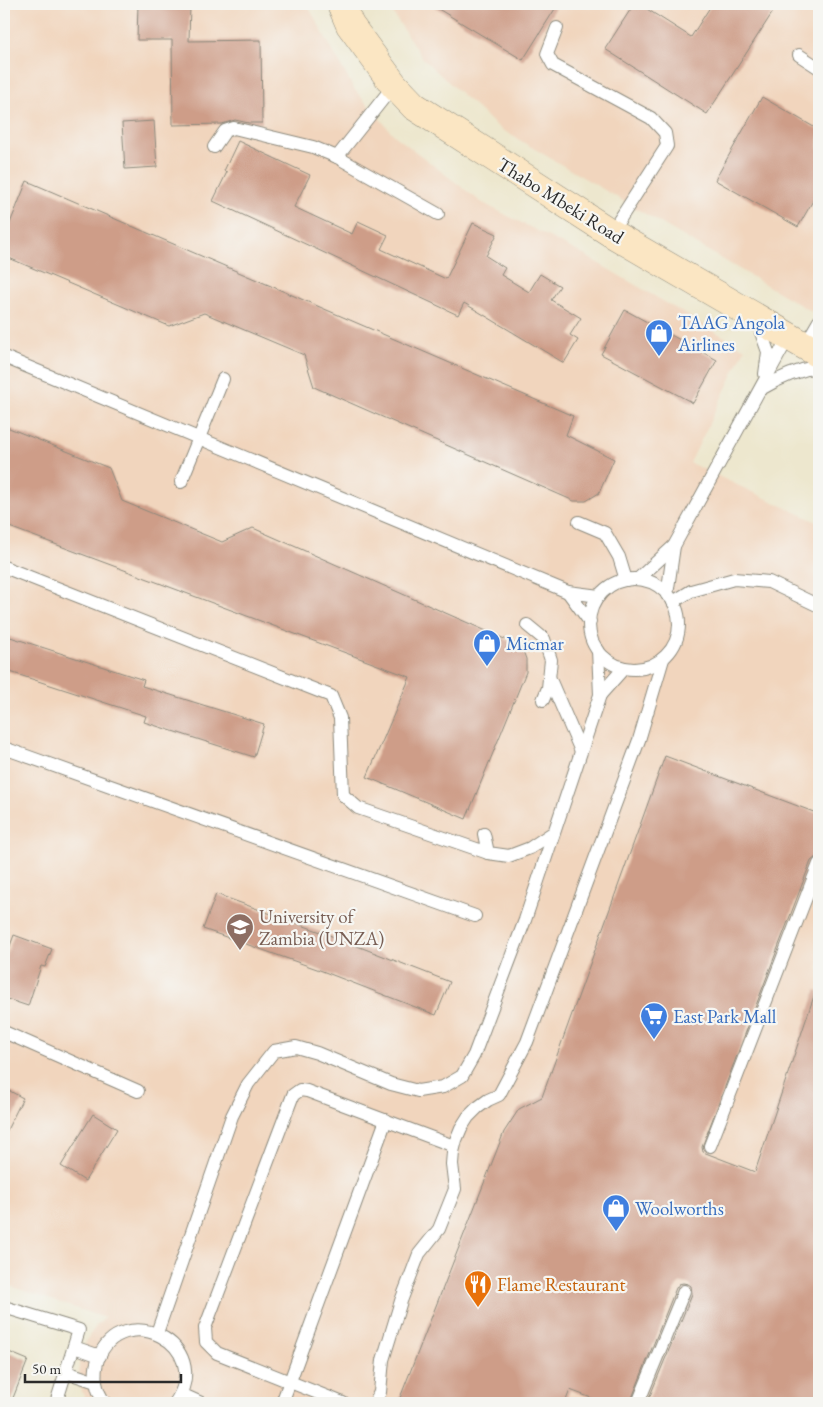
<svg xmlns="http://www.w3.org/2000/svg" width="823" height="1407" viewBox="0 0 823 1407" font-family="'EB Garamond',serif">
<rect width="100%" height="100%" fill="#f6f6f2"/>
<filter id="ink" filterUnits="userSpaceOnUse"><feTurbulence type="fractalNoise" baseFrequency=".02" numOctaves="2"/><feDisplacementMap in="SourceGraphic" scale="10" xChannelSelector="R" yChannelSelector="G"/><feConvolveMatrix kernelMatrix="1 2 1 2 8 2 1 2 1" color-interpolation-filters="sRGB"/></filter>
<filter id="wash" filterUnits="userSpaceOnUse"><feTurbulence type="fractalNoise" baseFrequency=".0096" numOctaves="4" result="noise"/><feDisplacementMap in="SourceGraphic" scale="20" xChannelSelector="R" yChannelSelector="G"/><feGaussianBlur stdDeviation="1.12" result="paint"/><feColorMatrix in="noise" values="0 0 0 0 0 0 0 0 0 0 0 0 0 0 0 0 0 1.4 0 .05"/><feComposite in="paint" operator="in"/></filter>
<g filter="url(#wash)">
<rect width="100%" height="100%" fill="#ede7ce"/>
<g fill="#f1d5bd">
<polygon points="4,4 307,4 354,89 394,135 481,202 584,255 745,349 690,463 819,523 819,1403 87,1403 81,1389 79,1375 79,1361 83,1348 89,1336 97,1325 105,1318 4,1284"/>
<polygon points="387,4 819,4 819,316 499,128 422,58"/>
</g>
<g id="blocks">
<g fill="#ce9d88">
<polygon points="138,4 190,4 189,41 261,40 262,123 249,123 235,120 222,124 173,125 172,40 137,40"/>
<polygon points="430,4 558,4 523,60"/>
<polygon points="634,4 639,4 691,37 712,4 778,4 707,114 605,49"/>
<polygon points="762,97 819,130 819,190 798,227 715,180"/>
<polygon points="154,121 157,167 125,169 122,123"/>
<polygon points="238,141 310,175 294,207 352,234 358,221 388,235 381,249 446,279 473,223 497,234 486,256 505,268 501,275 529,292 540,274 560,286 551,300 581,318 570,335 578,340 564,363 464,303 458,315 213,201 227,172 224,171"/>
<polygon points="27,181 573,416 566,435 614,459 599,493 586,501 574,501 314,387 304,355 204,313 169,326 9,258 4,254 4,238"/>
<polygon points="625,310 717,360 693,403 601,354"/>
<polygon points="4,426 109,468 122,501 222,542 253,528 518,645 523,651 526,659 526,672 466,819 367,777 410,677 4,525"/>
<polygon points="4,635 144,680 142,686 264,724 254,757 144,722 146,716 4,670"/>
<polygon points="665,756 819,814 819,847 816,857 811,861 702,1147 703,1152 755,1172 816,990 819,991 819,1403 647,1403 692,1294 691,1286 688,1284 683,1283 679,1284 676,1288 630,1403 605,1403 570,1390 565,1403 398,1403 504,1132 519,1109 542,1097"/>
<polygon points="216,894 329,935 450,982 436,1015 317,969 203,929"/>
<polygon points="14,935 52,949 45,967 41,966 28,1006 4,998 4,962"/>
<polygon points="4,1088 23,1098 4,1136"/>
<polygon points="93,1114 117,1129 85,1181 61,1166"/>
<polygon points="4,1350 28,1360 11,1403 4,1403"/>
</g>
</g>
</g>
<g filter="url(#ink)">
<use href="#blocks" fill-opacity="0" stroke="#8c897c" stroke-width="1"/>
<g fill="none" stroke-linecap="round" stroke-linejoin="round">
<g stroke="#8c897c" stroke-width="14">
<g id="lane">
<polyline points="557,28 547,54 553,65 651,118 665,133 667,146 611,233"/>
<polyline points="799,55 819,68"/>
<polyline points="214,147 225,131 234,128 313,147 337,157 394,85"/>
<polyline points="337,157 438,214"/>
<polyline points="757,321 768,352 765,374"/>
<polyline points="805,345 819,321"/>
<polyline points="4,357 568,592 599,596"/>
<path d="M761,389C779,378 798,370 819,366"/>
<polyline points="181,482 223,379"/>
<polyline points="579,522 605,533 619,557 626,580"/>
<polyline points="4,567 331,696 340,718 343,795 358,808 488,853"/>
<polyline points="638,579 674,546 789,336"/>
<circle cx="634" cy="624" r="45"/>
<polyline points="568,592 590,622"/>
<polyline points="667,595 674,546"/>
<polyline points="673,602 691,591 734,579 769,582 819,606"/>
<polyline points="527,625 544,639 551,660 548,688 543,700"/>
<polyline points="549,677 581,751"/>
<polyline points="600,695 624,668"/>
<polyline points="4,748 475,916"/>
<polyline points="484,834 488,853 509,856 530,848 554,832"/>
<polyline points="4,1032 138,1091"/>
<polyline points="710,1146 819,864"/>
<polyline points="4,1307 79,1330 56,1403"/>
<polyline points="157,1333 232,1116 248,1084 274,1051 296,1047 317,1053 391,1084 418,1091 443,1087 462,1076 474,1055 525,920 600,695 598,650"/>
<polyline points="74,1347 100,1356"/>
<polyline points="66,1372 96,1382"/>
<polyline points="181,1394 201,1403"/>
<path d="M105,1403C96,1391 93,1375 98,1359C121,1299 216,1343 175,1403"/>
<polyline points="282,1403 386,1120"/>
<polyline points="343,1403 217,1353 206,1342 205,1328 293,1095 300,1090 307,1091 454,1146"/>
<polyline points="375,1403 380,1392 383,1360 401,1301 419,1254 439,1229 455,1189 452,1164 453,1152 456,1140 461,1128 468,1117 477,1108 488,1100 499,1095 527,1042 639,740 663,659"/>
<polyline points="638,1403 684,1291"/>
</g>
</g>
<g stroke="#8c897c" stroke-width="29">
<polyline id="secondary" points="341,4 350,25 394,85 414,106 611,233 819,354"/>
</g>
<use href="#lane" stroke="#fff" stroke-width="12"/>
<use href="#secondary" stroke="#fbe6c3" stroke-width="28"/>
</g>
</g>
<defs>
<g id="shop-pin" transform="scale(1.4375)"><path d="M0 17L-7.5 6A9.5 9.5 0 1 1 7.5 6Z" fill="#3f7fe0" stroke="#f6f6f2"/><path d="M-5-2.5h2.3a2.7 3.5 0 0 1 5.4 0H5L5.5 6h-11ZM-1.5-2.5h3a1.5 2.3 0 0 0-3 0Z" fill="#fff"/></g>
<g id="university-pin" transform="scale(1.4375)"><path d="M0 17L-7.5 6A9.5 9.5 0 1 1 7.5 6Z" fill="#8d6e63" stroke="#f6f6f2"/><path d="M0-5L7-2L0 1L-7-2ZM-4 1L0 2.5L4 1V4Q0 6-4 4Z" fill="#fff"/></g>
<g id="supermarket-pin" transform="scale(1.4375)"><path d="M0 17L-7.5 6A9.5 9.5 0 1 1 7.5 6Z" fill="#3f7fe0" stroke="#f6f6f2"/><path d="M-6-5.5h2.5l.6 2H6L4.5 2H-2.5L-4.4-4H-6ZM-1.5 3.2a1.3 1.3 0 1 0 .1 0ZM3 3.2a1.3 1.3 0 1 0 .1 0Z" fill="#fff"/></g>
<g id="restaurant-pin" transform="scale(1.4375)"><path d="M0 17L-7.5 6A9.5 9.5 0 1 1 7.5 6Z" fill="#e8710a" stroke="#f6f6f2"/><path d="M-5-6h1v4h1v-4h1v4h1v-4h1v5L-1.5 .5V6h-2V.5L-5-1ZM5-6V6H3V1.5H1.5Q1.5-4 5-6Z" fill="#fff"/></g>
</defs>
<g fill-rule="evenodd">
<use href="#shop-pin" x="659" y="333"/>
<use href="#shop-pin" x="487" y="643"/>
<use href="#university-pin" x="240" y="927"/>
<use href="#supermarket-pin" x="654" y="1016"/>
<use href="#shop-pin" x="616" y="1208"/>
<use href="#restaurant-pin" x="478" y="1284"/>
</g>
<g text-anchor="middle" stroke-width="4.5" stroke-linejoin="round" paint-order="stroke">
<g font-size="19" fill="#2b2b2b" stroke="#f6f6f2">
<text transform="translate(561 200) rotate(32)" y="7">Thabo Mbeki Road</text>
</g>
<g font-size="19" fill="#366cbe" stroke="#f6f6f2" text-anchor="start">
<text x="678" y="329">TAAG Angola<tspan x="678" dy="22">Airlines</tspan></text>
<text x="506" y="650">Micmar</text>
<text x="673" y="1023">East Park Mall</text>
<text x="635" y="1215">Woolworths</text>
</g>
<g font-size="19" fill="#785e54" stroke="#f6f6f2" text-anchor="start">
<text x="259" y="923">University of<tspan x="259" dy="22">Zambia (UNZA)</tspan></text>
</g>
<g font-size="19" fill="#c56008" stroke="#f6f6f2" text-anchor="start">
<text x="497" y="1291">Flame Restaurant</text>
</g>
</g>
<rect width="823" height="1407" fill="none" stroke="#f6f6f2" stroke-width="20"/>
<path d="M25 1374v8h156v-8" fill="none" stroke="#2b2b2b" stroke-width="2.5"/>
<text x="32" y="1374" font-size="15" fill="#2b2b2b" stroke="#f6f6f2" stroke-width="4" paint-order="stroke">50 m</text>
</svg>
